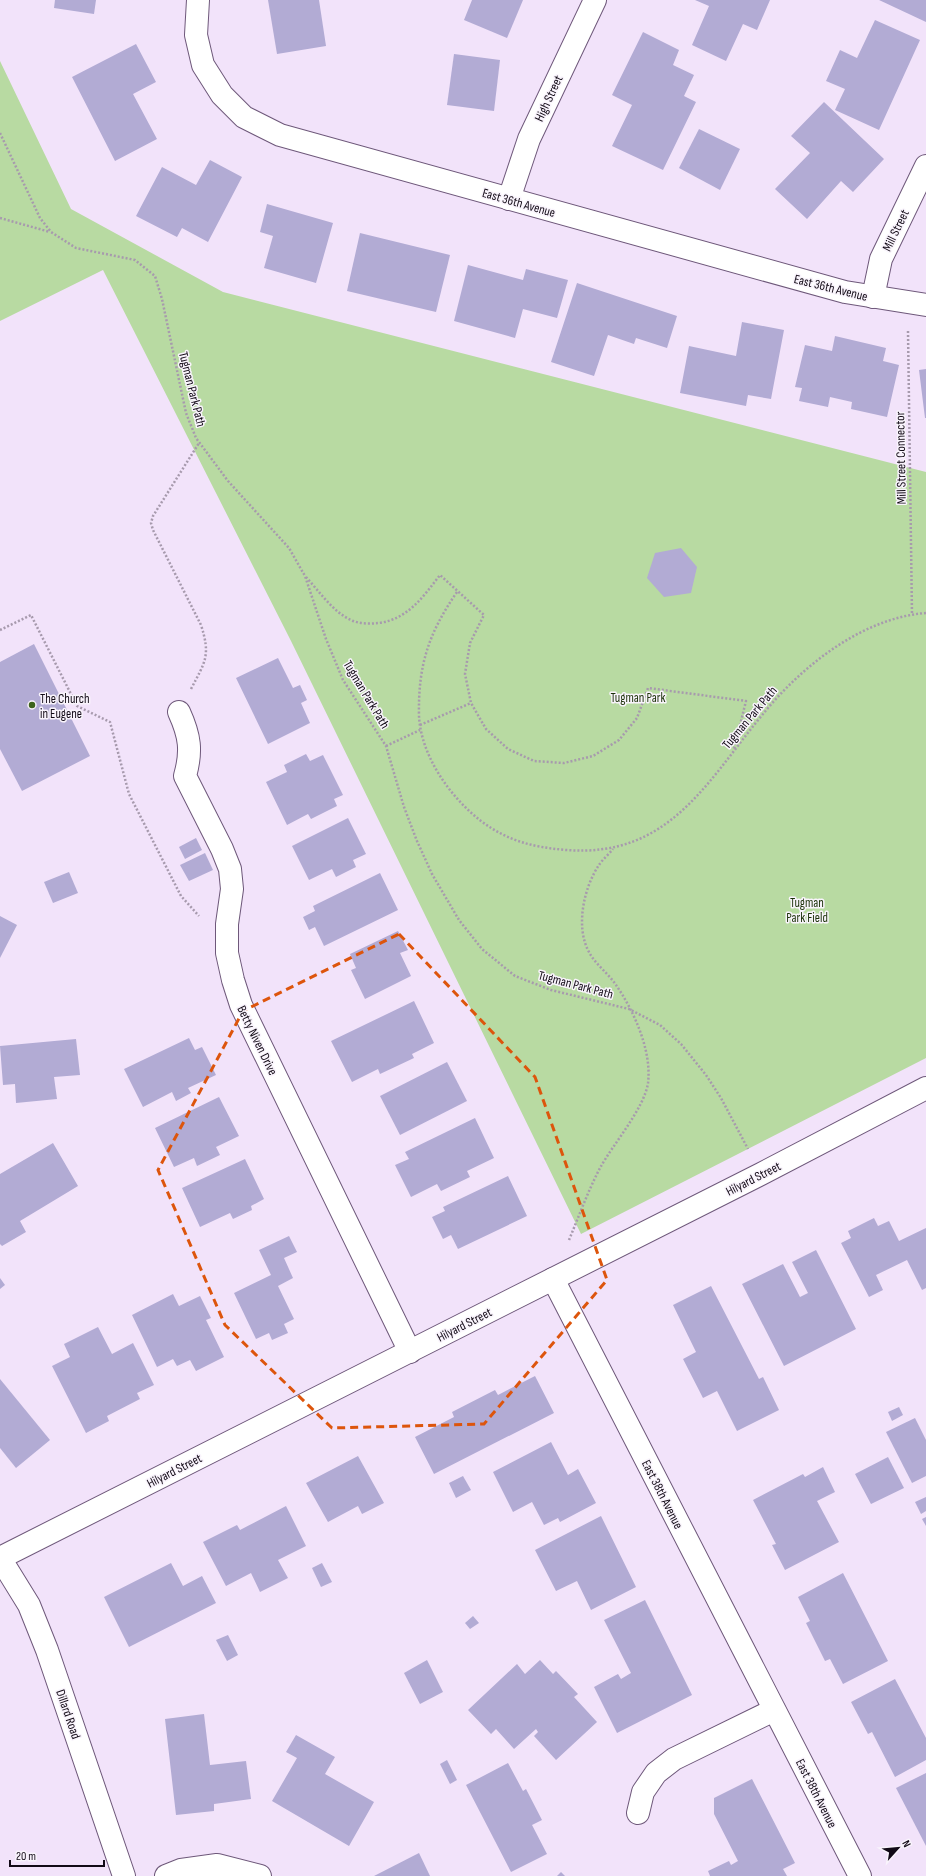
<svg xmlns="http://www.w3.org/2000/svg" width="926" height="1876" viewBox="0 0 926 1876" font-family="'Sofia Sans Condensed',sans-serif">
<rect width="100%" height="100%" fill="#f2e3fa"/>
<polygon fill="#b8daa2" points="0,61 71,209 223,292 926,472 926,1058 581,1234 291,641 103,270 0,321"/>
<g fill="#b2abd4">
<polygon points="55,0 96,0 94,14 54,8"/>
<polygon points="268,0 319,0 326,46 277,54"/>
<polygon points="472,0 523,0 507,38 464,20"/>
<polygon points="695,0 770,0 757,30 743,24 726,61 692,45 709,6"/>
<polygon points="879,0 926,0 926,22"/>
<polygon points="875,20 920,40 879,130 835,110 845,89 826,81 840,50 857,58"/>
<polygon points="643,32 679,50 673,65 694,75 684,96 696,102 663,170 612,146 632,105 612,95"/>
<polygon points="136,44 156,82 133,94 157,139 115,161 72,77"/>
<polygon points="454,54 500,60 494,111 447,105"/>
<polygon points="824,102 884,159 853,192 841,181 807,219 775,189 810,153 791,136"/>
<polygon points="699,129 740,149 720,190 679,168"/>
<polygon points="210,160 242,177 208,242 182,228 177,237 136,216 162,167 196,185"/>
<polygon points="267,204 333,223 316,283 264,268 273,236 260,232"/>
<polygon points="360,233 450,255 436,312 347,291"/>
<polygon points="468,265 523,280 526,269 568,280 557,318 523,309 515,338 454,321"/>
<polygon points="577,283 677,316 667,348 636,338 634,344 608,335 594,376 551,362"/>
<polygon points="742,322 784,330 771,399 748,395 746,406 680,393 689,346 736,356"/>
<polygon points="835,336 886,348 883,361 899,365 887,417 851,409 852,402 830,397 828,407 799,401 802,388 795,387 805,345 832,351"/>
<polygon points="926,369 926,418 925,418 919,370"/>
<polygon points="681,548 697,567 691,593 664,597 647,578 655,553"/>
<polygon points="34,644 90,756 22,791 0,749 0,662"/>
<polygon points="278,658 293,688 300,685 307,700 301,703 310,723 268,744 236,678"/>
<polygon points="306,754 310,761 323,755 343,795 334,799 337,806 311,819 308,814 287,825 266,782 287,772 284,765"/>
<polygon points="348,818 366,854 353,860 356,867 336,877 332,869 309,880 292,846"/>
<polygon points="196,838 202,850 185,859 179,847"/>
<polygon points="205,853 213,870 189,881 180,865"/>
<polygon points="69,872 78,893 53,903 44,882"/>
<polygon points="380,873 398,910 324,946 315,927 309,930 303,917 315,911 313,906"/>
<polygon points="0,916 17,925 0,958"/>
<polygon points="398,931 408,950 400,953 411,976 365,999 351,970 356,968 350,954"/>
<polygon points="414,1001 434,1043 412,1054 414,1058 380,1074 378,1069 352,1082 331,1041"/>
<polygon points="189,1038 195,1050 202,1047 216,1075 188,1088 191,1093 176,1101 172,1092 143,1107 124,1069"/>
<polygon points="76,1039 80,1075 54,1077 57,1099 16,1103 15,1084 3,1085 0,1046"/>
<polygon points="447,1062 467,1101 400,1135 380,1096"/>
<polygon points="219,1097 239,1136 216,1147 220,1155 197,1166 194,1158 174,1167 155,1128"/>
<polygon points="475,1118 494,1158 467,1171 470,1177 441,1191 437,1184 411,1197 395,1165 409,1159 405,1152"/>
<polygon points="53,1143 78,1186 20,1221 26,1232 2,1246 0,1244 0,1174"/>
<polygon points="245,1159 264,1199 251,1206 252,1210 233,1219 230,1213 200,1227 182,1188"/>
<polygon points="508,1176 527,1216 458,1249 451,1235 443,1239 432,1217 445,1211 443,1207"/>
<polygon points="874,1218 878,1226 889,1221 899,1241 926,1228 926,1288 922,1290 907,1260 876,1275 883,1290 869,1297 841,1243 851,1238 848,1231"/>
<polygon points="289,1236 297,1252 284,1258 293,1278 278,1286 294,1319 284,1324 288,1333 272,1340 269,1333 256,1339 234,1293 271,1275 259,1250"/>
<polygon points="816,1250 856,1329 784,1366 742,1284 783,1264 800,1297 808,1293 792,1262"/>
<polygon points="0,1278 5,1285 0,1289"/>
<polygon points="711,1286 759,1379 763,1377 779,1410 737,1431 717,1391 703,1398 683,1359 696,1352 673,1305"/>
<polygon points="173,1294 179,1306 200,1296 211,1318 206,1320 224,1357 196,1371 190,1360 177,1366 173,1359 157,1367 132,1315"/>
<polygon points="98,1327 112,1354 133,1343 154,1385 137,1393 140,1399 107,1416 109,1421 86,1433 52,1366 70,1357 64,1344"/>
<polygon points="535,1376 554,1413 434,1474 415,1437 454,1417 452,1412 495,1390 498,1395"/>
<polygon points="0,1379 50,1440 16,1468 0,1448"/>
<polygon points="899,1407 903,1415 892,1421 888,1412"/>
<polygon points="915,1418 926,1440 926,1476 912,1483 886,1432"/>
<polygon points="551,1442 568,1475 578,1469 596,1503 560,1522 558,1518 544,1525 532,1502 513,1512 493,1472"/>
<polygon points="358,1456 384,1503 362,1514 358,1506 328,1522 306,1483"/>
<polygon points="888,1457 904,1488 871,1504 855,1474"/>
<polygon points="823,1467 835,1492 817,1501 839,1542 785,1570 772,1545 776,1544 753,1500 803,1474 805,1477"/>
<polygon points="463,1476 471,1490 456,1498 449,1483"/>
<polygon points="926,1497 926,1511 921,1514 915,1502"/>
<polygon points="286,1506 306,1546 278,1560 288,1578 260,1592 251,1573 226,1586 203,1542 237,1525 240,1530"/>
<polygon points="601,1516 636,1587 591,1610 577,1581 556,1591 535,1550"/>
<polygon points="926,1517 926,1526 922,1519"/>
<polygon points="171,1563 183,1586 202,1576 216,1603 129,1647 104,1597"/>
<polygon points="322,1563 332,1582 321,1587 312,1568"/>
<polygon points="843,1573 888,1661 843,1684 830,1659 825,1661 806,1623 810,1621 798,1597"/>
<polygon points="645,1600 692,1695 617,1733 594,1687 618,1674 621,1679 631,1673 604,1620"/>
<polygon points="473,1616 479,1623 470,1629 465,1623"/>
<polygon points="228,1635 238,1655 227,1661 216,1640"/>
<polygon points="427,1660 443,1692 420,1704 404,1673"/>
<polygon points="540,1660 553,1674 556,1671 578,1694 574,1697 597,1722 556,1760 534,1736 538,1732 536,1729 514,1749 496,1729 491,1734 468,1710 517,1664 525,1674"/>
<polygon points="895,1679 926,1738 926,1760 895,1777 872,1732 868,1734 851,1702"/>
<polygon points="204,1714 210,1765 246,1761 251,1799 214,1804 214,1811 176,1815 165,1719"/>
<polygon points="296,1735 335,1757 325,1774 374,1802 349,1846 272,1801 297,1758 286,1752"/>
<polygon points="447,1760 457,1780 450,1784 440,1764"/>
<polygon points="508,1763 523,1791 526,1789 542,1820 532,1825 547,1854 511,1872 466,1785"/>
<polygon points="926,1773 926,1846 896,1788"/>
<polygon points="752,1779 795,1863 783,1869 787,1876 710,1876 708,1871 729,1861 731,1865 738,1861 714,1814 714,1798"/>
<polygon points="419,1853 430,1876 374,1876"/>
<polygon points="561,1872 565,1876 557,1876"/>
</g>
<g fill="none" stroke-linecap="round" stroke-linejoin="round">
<g stroke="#6e587a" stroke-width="24">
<g id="minor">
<polyline points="198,0 196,35 203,65 222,95 244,117 280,135 845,292 926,305"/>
<polyline points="509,199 529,139 595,0"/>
<polyline points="873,297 881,259 926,166"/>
<path d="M179,712C190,736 192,751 185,776L222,849L230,869L232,889L227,924V953L233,980L241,1005L410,1352"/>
<polyline points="553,1279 860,1876"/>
<polyline points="0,1558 761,1174 926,1088"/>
<polyline points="0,1558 29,1605 47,1650 124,1876"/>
<polyline points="638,1813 643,1792 656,1773 674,1759 774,1710"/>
<polyline points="166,1876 181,1870 217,1865 260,1876"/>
</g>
</g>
<g stroke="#a79aad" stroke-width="2.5" stroke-dasharray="2 2" stroke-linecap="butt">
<polyline points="0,133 40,218 51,232 76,248 135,260 155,276 162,299 186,413 196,438 228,481 289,548 305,576 326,639 343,680 386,746 404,807 417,841 432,874 459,920 482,949 515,976 551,990 629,1009 660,1025 681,1044 706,1075 721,1098 748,1149"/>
<polyline points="0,218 50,232"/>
<polyline points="908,331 912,614"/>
<path d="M306,577C319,591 333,612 351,620C359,624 370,624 379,623C408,619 423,597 440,575L484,615L470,643L465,674L471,703L486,729L508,749L534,761L564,763L593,756L619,740L637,718L648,688L746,701L734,749"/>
<path d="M457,592C428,634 418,666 419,716C421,756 450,797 481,821C508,841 532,847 566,850C669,858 706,783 763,714C802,666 862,618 926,613"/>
<polyline points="0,630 31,615 77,706 110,722 129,794 181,896 199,916"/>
<path d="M191,689C205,662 211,656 201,625L153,530L151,523L153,516L199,443"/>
<polyline points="420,725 471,703"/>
<polyline points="386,746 420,730"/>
<path d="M569,1240C579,1216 588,1191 600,1168C613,1144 644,1109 648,1083C652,1051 634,1011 616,985C608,973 595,964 589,952C575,927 584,887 599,865C603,859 609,854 613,849"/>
</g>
<use href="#minor" stroke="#fff" stroke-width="22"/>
</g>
<path fill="none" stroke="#dd550c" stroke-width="3" stroke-dasharray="8 5" stroke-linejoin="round" d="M399,934L535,1077L607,1280L484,1424L332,1428L225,1325L158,1170L243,1011Z"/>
<circle fill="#3d631c" stroke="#f9f4fc" stroke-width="1.5" cx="32" cy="705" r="4"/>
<g text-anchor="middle" stroke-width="3" stroke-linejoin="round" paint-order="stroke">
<g font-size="13" fill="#120a16" stroke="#f9f4fc">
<text transform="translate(548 98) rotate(-65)" y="5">High Street</text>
<text transform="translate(519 202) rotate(16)" y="5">East 36th Avenue</text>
<text transform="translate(895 230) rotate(-64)" y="5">Mill Street</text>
<text transform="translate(831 287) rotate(14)" y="5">East 36th Avenue</text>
<text transform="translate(193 389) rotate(76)" y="5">Tugman Park Path</text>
<text transform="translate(900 458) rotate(-91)" y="5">Mill Street Connector</text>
<text transform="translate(367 694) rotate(59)" y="5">Tugman Park Path</text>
<text transform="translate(749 717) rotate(-50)" y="5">Tugman Park Path</text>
<text transform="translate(576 984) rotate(15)" y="5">Tugman Park Path</text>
<text transform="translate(258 1040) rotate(64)" y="5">Betty Niven Drive</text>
<text transform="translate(753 1178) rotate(-27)" y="5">Hilyard Street</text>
<text transform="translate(464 1324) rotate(-27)" y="5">Hilyard Street</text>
<text transform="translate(174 1470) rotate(-27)" y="5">Hilyard Street</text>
<text transform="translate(663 1494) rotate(63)" y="5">East 38th Avenue</text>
<text transform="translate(69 1714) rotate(71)" y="5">Dillard Road</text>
<text transform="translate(817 1793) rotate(63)" y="5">East 38th Avenue</text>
</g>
<g font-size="13" fill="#1a3007" stroke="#f9f4fc">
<text x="638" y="702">Tugman Park</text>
<text x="807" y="907">Tugman<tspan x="807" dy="15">Park Field</tspan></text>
</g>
<g font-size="13" fill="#120a16" stroke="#f9f4fc" text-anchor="start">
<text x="40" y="703">The Church<tspan x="40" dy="15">in Eugene</tspan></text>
</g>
</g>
<g transform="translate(898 1848) rotate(63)" stroke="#f9f4fc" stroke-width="3" paint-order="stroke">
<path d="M0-3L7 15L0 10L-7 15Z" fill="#120a16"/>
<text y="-6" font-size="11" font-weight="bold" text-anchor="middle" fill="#120a16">N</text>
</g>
<path d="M10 1860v6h94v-6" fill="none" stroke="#120a16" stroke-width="2"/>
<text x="16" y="1860" font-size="12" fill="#120a16" stroke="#f9f4fc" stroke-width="3" paint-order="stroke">20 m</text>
</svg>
